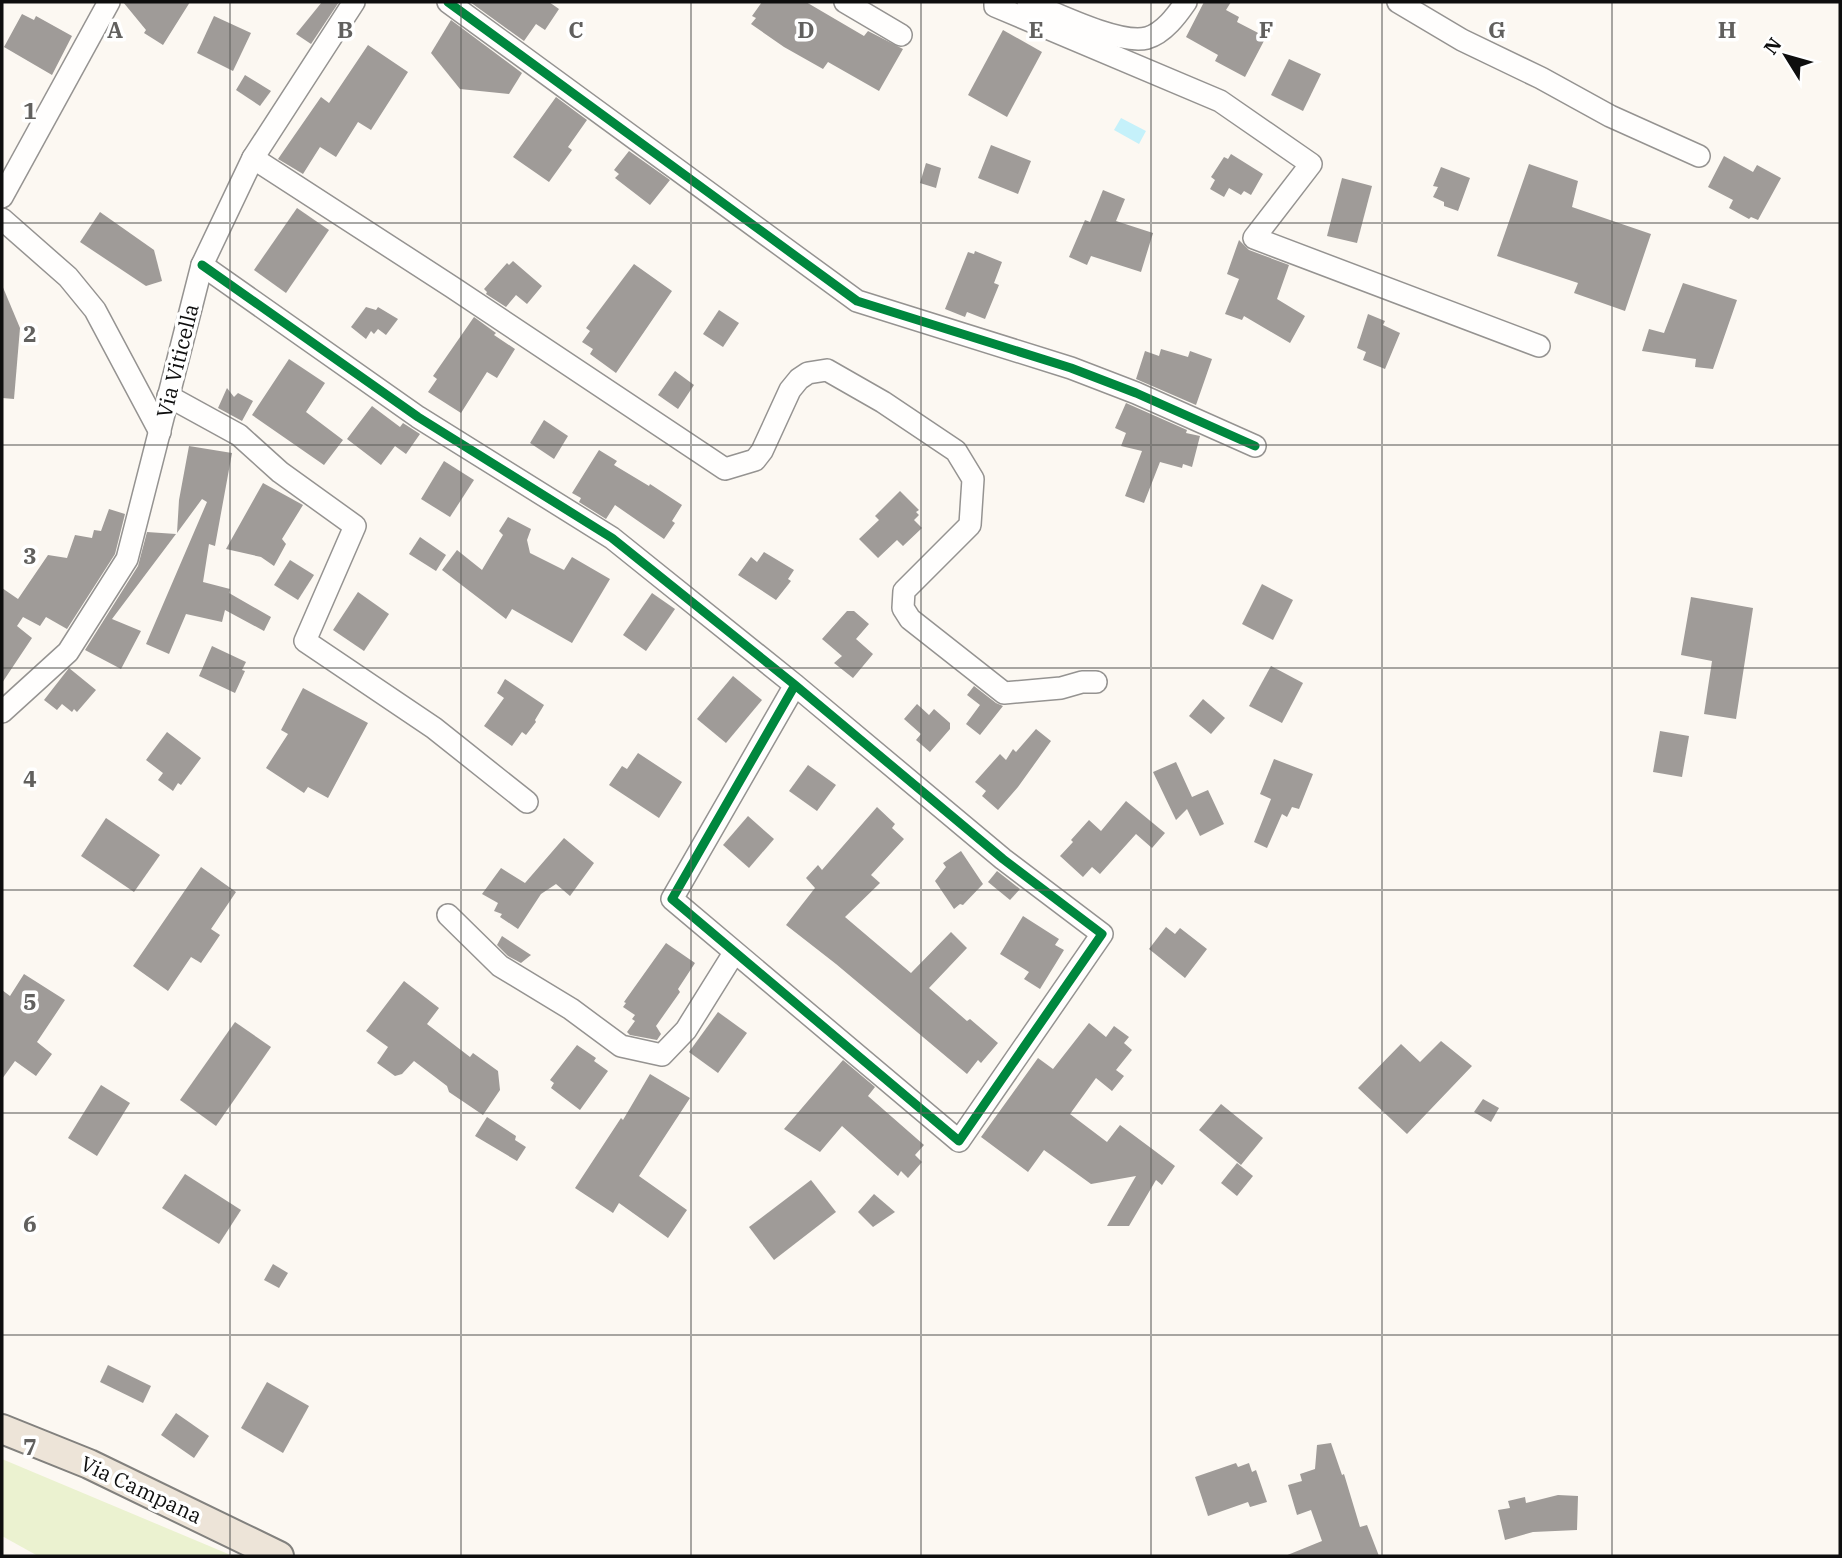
<svg xmlns="http://www.w3.org/2000/svg" width="1842" height="1558" viewBox="0 0 1842 1558" font-family="'IBM Plex Serif',serif">
<rect width="100%" height="100%" fill="#fcf8f2"/>
<polygon fill="#ebf2d0" points="2,1459 233,1556 38,1556 2,1536"/>
<polygon fill="#c5f1fa" points="1121,118 1146,131 1139,144 1114,130"/>
<g fill="#9f9b98">
<polygon points="123,2 190,2 163,45 144,33 146,30"/>
<polygon points="322,2 339,2 311,44 296,34"/>
<polygon points="470,2 549,2 559,9 545,30 536,24 524,41"/>
<polygon points="762,2 806,2 864,36 868,31 903,49 879,91 828,62 823,69 784,47 751,24 756,18 752,16"/>
<polygon points="1204,2 1231,2 1226,10 1239,17 1237,22 1266,37 1245,77 1215,61 1218,55 1186,37"/>
<polygon points="22,14 34,20 36,16 72,36 52,75 4,47"/>
<polygon points="214,16 251,33 233,71 197,53"/>
<polygon points="451,20 522,73 509,94 460,89 431,53"/>
<polygon points="1003,30 1042,52 1007,117 968,95"/>
<polygon points="368,45 408,72 371,130 358,122 336,157 320,147 303,174 278,159 321,97 329,103"/>
<polygon points="1289,59 1321,74 1303,111 1271,95"/>
<polygon points="245,75 271,91 260,106 236,90"/>
<polygon points="556,97 587,120 568,147 572,150 549,182 513,157"/>
<polygon points="991,145 1031,161 1018,194 978,178"/>
<polygon points="629,151 670,180 650,205 615,178 619,174 614,170"/>
<polygon points="1231,154 1263,174 1251,195 1244,191 1241,195 1229,188 1224,197 1210,189 1215,180 1211,177 1224,157 1228,159"/>
<polygon points="1724,156 1753,172 1757,165 1781,178 1758,220 1751,217 1749,219 1729,208 1733,200 1708,187"/>
<polygon points="926,163 941,168 936,188 920,183"/>
<polygon points="1529,164 1578,181 1572,207 1651,234 1625,311 1574,293 1578,283 1497,256"/>
<polygon points="1441,167 1470,178 1458,211 1444,206 1444,202 1433,197 1438,187 1433,186"/>
<polygon points="1342,178 1372,186 1357,243 1327,236"/>
<polygon points="1103,190 1125,199 1116,221 1153,233 1141,272 1091,256 1087,265 1069,257 1085,220 1090,222"/>
<polygon points="297,208 329,230 286,293 254,270"/>
<polygon points="100,212 154,250 162,281 146,286 80,242"/>
<polygon points="1239,240 1249,250 1289,265 1277,299 1305,316 1290,343 1244,316 1242,320 1225,314 1239,279 1227,274"/>
<polygon points="975,251 1002,262 994,283 999,285 985,319 967,312 965,317 945,309 968,252 974,254"/>
<polygon points="513,261 542,286 527,304 516,295 506,307 486,294 487,292 484,289 507,263 509,265"/>
<polygon points="634,264 672,291 616,373 590,354 593,349 582,342 590,331 586,328"/>
<polygon points="1683,283 1737,300 1713,369 1695,367 1696,359 1642,351 1649,329 1664,333"/>
<polygon points="2,285 20,328 14,399 2,398"/>
<polygon points="366,307 376,310 378,307 398,319 386,335 378,329 374,334 371,331 366,339 351,327"/>
<polygon points="719,310 739,323 723,347 703,334"/>
<polygon points="1368,314 1385,321 1383,325 1400,333 1385,369 1363,360 1366,352 1357,348"/>
<polygon points="474,317 496,333 494,335 515,349 497,378 487,372 461,413 428,392 437,379 433,376"/>
<polygon points="1161,349 1188,357 1190,351 1212,359 1196,405 1136,379 1145,351 1159,356"/>
<polygon points="289,359 325,383 306,412 343,440 324,465 252,415"/>
<polygon points="675,371 694,385 678,409 658,395"/>
<polygon points="227,388 234,397 238,393 253,401 242,421 218,408"/>
<polygon points="1126,403 1187,430 1186,433 1200,436 1192,467 1183,464 1182,468 1160,462 1144,503 1125,496 1142,451 1121,446 1126,433 1115,428"/>
<polygon points="372,406 400,427 403,423 420,434 406,454 395,446 381,465 347,439"/>
<polygon points="544,420 568,436 554,459 530,443"/>
<polygon points="189,446 232,453 215,546 209,544 203,582 230,589 229,593 271,617 264,631 225,610 222,622 186,614 169,654 146,644 207,502 202,499 177,533 179,500"/>
<polygon points="599,450 617,461 614,465 649,486 650,484 682,505 672,521 675,523 664,539 615,505 606,519 579,502 581,498 572,493"/>
<polygon points="444,461 474,480 450,517 421,499"/>
<polygon points="263,483 303,505 282,539 286,544 274,566 261,557 226,549"/>
<polygon points="900,491 919,510 916,512 919,515 914,520 922,528 903,546 897,540 878,558 859,539 879,520 875,516"/>
<polygon points="109,509 125,514 115,554 67,629 46,617 40,626 23,617 17,626 32,638 2,683 2,588 18,599 48,555 67,558 75,535 92,538 94,530 101,531"/>
<polygon points="508,517 531,529 527,540 530,553 564,570 572,557 610,579 572,643 512,609 506,619 442,570 457,550 482,570 503,535 499,531"/>
<polygon points="147,532 176,534 112,619 141,631 121,669 85,650 138,566"/>
<polygon points="420,537 446,555 436,571 409,554"/>
<polygon points="764,552 794,570 788,579 791,581 776,600 738,575 751,557 757,562"/>
<polygon points="290,560 314,575 298,600 274,585"/>
<polygon points="1262,584 1293,600 1273,640 1242,624"/>
<polygon points="358,592 389,614 364,651 333,630"/>
<polygon points="652,593 675,609 646,651 623,635"/>
<polygon points="1691,597 1753,608 1736,719 1704,714 1712,661 1681,655"/>
<polygon points="847,611 854,611 869,624 856,639 873,654 853,678 834,663 842,656 822,639"/>
<polygon points="212,646 246,662 242,670 245,671 235,693 199,676"/>
<polygon points="1271,666 1303,683 1282,723 1249,706"/>
<polygon points="69,668 96,690 77,712 74,709 72,712 62,704 57,710 44,700"/>
<polygon points="733,676 762,700 726,743 697,719"/>
<polygon points="505,679 544,705 535,720 536,722 526,735 522,732 512,746 484,726 504,698 497,693"/>
<polygon points="974,686 996,703 1003,706 980,735 966,724 980,705 967,695"/>
<polygon points="303,688 368,723 328,798 308,787 304,793 266,768 288,734 281,730"/>
<polygon points="1203,699 1225,718 1211,734 1189,716"/>
<polygon points="917,704 929,715 934,709 950,723 950,729 930,752 916,740 921,734 904,719"/>
<polygon points="1036,729 1051,741 1018,787 998,810 982,796 986,791 975,782 1000,754 1006,760 1013,749 1016,752"/>
<polygon points="1660,731 1689,736 1682,777 1653,772"/>
<polygon points="167,732 201,758 181,785 178,783 173,791 158,780 163,773 146,760"/>
<polygon points="638,753 682,782 659,818 609,785 622,766 627,769"/>
<polygon points="1274,759 1313,774 1299,809 1292,807 1287,817 1282,814 1267,848 1254,842 1271,799 1260,794"/>
<polygon points="1176,762 1192,797 1208,790 1224,824 1200,836 1187,809 1176,820 1153,772"/>
<polygon points="808,765 836,785 817,811 789,791"/>
<polygon points="1126,801 1165,833 1152,848 1136,834 1100,874 1092,867 1083,877 1060,856 1073,842 1071,840 1089,820 1101,831"/>
<polygon points="877,807 895,824 892,828 904,839 871,875 880,883 845,917 911,973 951,932 967,948 929,988 967,1021 970,1019 998,1043 981,1063 978,1060 967,1074 836,964 786,925 815,888 806,878 818,865 822,870"/>
<polygon points="748,816 774,839 749,868 723,845"/>
<polygon points="106,818 160,855 134,892 81,856"/>
<polygon points="564,838 594,863 570,896 556,884 541,894 518,929 500,917 502,914 494,911 498,903 482,894 501,868 525,883"/>
<polygon points="961,851 983,884 963,905 960,904 954,909 935,881 946,867 943,863"/>
<polygon points="201,867 236,892 211,929 220,935 201,963 191,957 168,991 133,966"/>
<polygon points="997,871 1020,889 1010,900 988,882"/>
<polygon points="1023,916 1059,939 1055,945 1064,950 1040,989 1024,979 1029,972 1000,954"/>
<polygon points="1166,927 1175,934 1180,928 1207,949 1185,978 1149,949"/>
<polygon points="502,936 531,955 521,963 508,956 497,945"/>
<polygon points="666,943 695,963 678,989 680,992 656,1026 661,1034 657,1040 630,1035 627,1032 635,1021 632,1019 635,1015 623,1007 626,1003 624,1002"/>
<polygon points="24,974 65,1000 37,1042 52,1054 36,1076 15,1061 2,1079 2,990 10,996"/>
<polygon points="404,981 439,1008 427,1024 470,1057 473,1053 498,1071 500,1090 483,1115 449,1092 447,1086 414,1061 402,1074 395,1076 377,1063 388,1047 366,1031"/>
<polygon points="718,1012 747,1033 718,1073 689,1052"/>
<polygon points="235,1022 271,1047 216,1126 180,1100"/>
<polygon points="1089,1023 1106,1037 1114,1026 1129,1037 1124,1043 1132,1050 1116,1070 1124,1076 1112,1091 1096,1078 1070,1114 1107,1142 1120,1125 1175,1166 1162,1185 1156,1180 1129,1226 1107,1226 1136,1176 1091,1184 1044,1150 1028,1172 981,1137 1038,1058 1053,1069"/>
<polygon points="1441,1041 1472,1066 1407,1134 1358,1088 1401,1044 1420,1062"/>
<polygon points="577,1045 596,1058 594,1061 608,1071 580,1110 551,1088 554,1083 550,1080"/>
<polygon points="843,1060 875,1087 868,1096 924,1145 915,1155 922,1162 908,1178 901,1171 898,1176 842,1126 820,1152 784,1129"/>
<polygon points="650,1074 690,1098 639,1176 687,1210 668,1238 619,1203 613,1213 575,1188 621,1118 623,1120"/>
<polygon points="101,1085 130,1103 97,1156 68,1138"/>
<polygon points="1483,1099 1499,1108 1491,1122 1474,1112"/>
<polygon points="1221,1104 1263,1138 1241,1165 1199,1130"/>
<polygon points="487,1117 516,1136 515,1140 526,1147 517,1161 475,1136"/>
<polygon points="1237,1163 1253,1176 1237,1196 1221,1183"/>
<polygon points="185,1174 241,1210 219,1244 162,1208"/>
<polygon points="811,1180 836,1212 774,1260 749,1227"/>
<polygon points="874,1194 895,1212 873,1227 858,1212"/>
<polygon points="273,1264 288,1273 279,1288 264,1280"/>
<polygon points="108,1365 151,1386 143,1403 100,1382"/>
<polygon points="267,1382 309,1406 283,1453 241,1428"/>
<polygon points="176,1413 209,1436 194,1458 161,1435"/>
<polygon points="1331,1443 1342,1475 1344,1474 1360,1527 1367,1525 1379,1556 1285,1556 1322,1541 1311,1510 1297,1515 1288,1485 1302,1481 1300,1474 1315,1469 1317,1445"/>
<polygon points="1236,1463 1238,1467 1249,1463 1252,1472 1256,1470 1267,1502 1250,1507 1248,1502 1208,1516 1195,1477"/>
<polygon points="1558,1495 1578,1496 1577,1530 1533,1532 1505,1540 1498,1510 1510,1508 1508,1501 1525,1497 1526,1503"/>
</g>
<g fill="none" stroke-linecap="round" stroke-linejoin="round">
<g stroke="#959391" stroke-width="24">
<g id="minor">
<polyline points="448,2 857,301 1071,368 1136,393 1255,446"/>
<polyline points="845,2 901,35"/>
<polyline points="995,2 995,6 1220,101 1311,164 1254,238 1539,346"/>
<path d="M1028,2C1055,13 1119,45 1147,38C1164,33 1177,15 1186,2"/>
<polyline points="1398,2 1462,40 1541,78 1610,116 1699,156"/>
<polyline points="253,158 452,287 725,469 755,460 762,451 790,390 799,379 808,373 827,370 883,402 956,451 973,479 970,525 904,591 903,608 910,619 1004,693 1061,688 1082,682 1096,682"/>
<polyline points="2,197 109,2"/>
<polyline points="2,219 68,277 95,310 160,432"/>
<polyline points="202,265 418,417 612,538 795,685 1003,859 1102,934 959,1141 672,899 795,685"/>
<polyline points="168,396 239,435 280,472 355,526 305,641 434,728 527,802"/>
<polyline points="2,712 68,652 127,559 202,265 253,158 354,2"/>
<polyline points="448,915 500,966 571,1009 621,1046 662,1055 686,1030 734,953"/>
</g>
</g>
<g stroke="#82817e" stroke-width="32">
<polyline id="major" points="2,1429 89,1464 279,1556"/>
</g>
<use href="#minor" stroke="#fffefd" stroke-width="21"/>
<use href="#major" stroke="#ede4d8" stroke-width="28"/>
<g stroke="#fff" stroke-width="13">
<g id="cycleway">
<polyline points="448,2 857,301 1071,368 1136,393 1255,446"/>
<polyline points="202,265 418,417 612,538 795,685 1003,859 1102,934 959,1141 672,899 795,685"/>
</g>
</g>
<use href="#cycleway" stroke="#00873e" stroke-width="9"/>
</g>
<path fill="none" stroke="#61605e" stroke-width="2" stroke-opacity="0.55" d="M230,2V1556M461,2V1556M691,2V1556M921,2V1556M1151,2V1556M1382,2V1556M1612,2V1556M2,223H1840M2,445H1840M2,668H1840M2,890H1840M2,1113H1840M2,1335H1840"/>
<g text-anchor="middle" stroke-width="7" stroke-linejoin="round" paint-order="stroke">
<g font-size="21" fill="#0e0e0e" stroke="#fff">
<text transform="translate(178 361) rotate(-76)" y="7">Via Viticella</text>
<text transform="translate(141 1490) rotate(25)" y="7">Via Campana</text>
</g>
</g>
<g font-size="23" text-anchor="middle" font-weight="bold" fill="#61605e" stroke="#fff" stroke-width="7" stroke-linejoin="round" paint-order="stroke">
<text x="115" y="38">A</text>
<text x="345" y="38">B</text>
<text x="576" y="38">C</text>
<text x="806" y="38">D</text>
<text x="1036" y="38">E</text>
<text x="1266" y="38">F</text>
<text x="1497" y="38">G</text>
<text x="1727" y="38">H</text>
<text x="30" y="119">1</text>
<text x="30" y="342">2</text>
<text x="30" y="564">3</text>
<text x="30" y="787">4</text>
<text x="30" y="1010">5</text>
<text x="30" y="1232">6</text>
<text x="30" y="1455">7</text>
</g>
<rect width="1842" height="1558" fill="none" stroke="#0e0e0e" stroke-width="7"/>
<g transform="translate(1786 56) rotate(307)" stroke="#ffffff" stroke-width="5" paint-order="stroke">
<path d="M0-5L12 26L0 18L-12 26Z" fill="#0e0e0e"/>
<text y="-10" font-size="19" font-weight="bold" text-anchor="middle" fill="#0e0e0e">N</text>
</g>
</svg>
